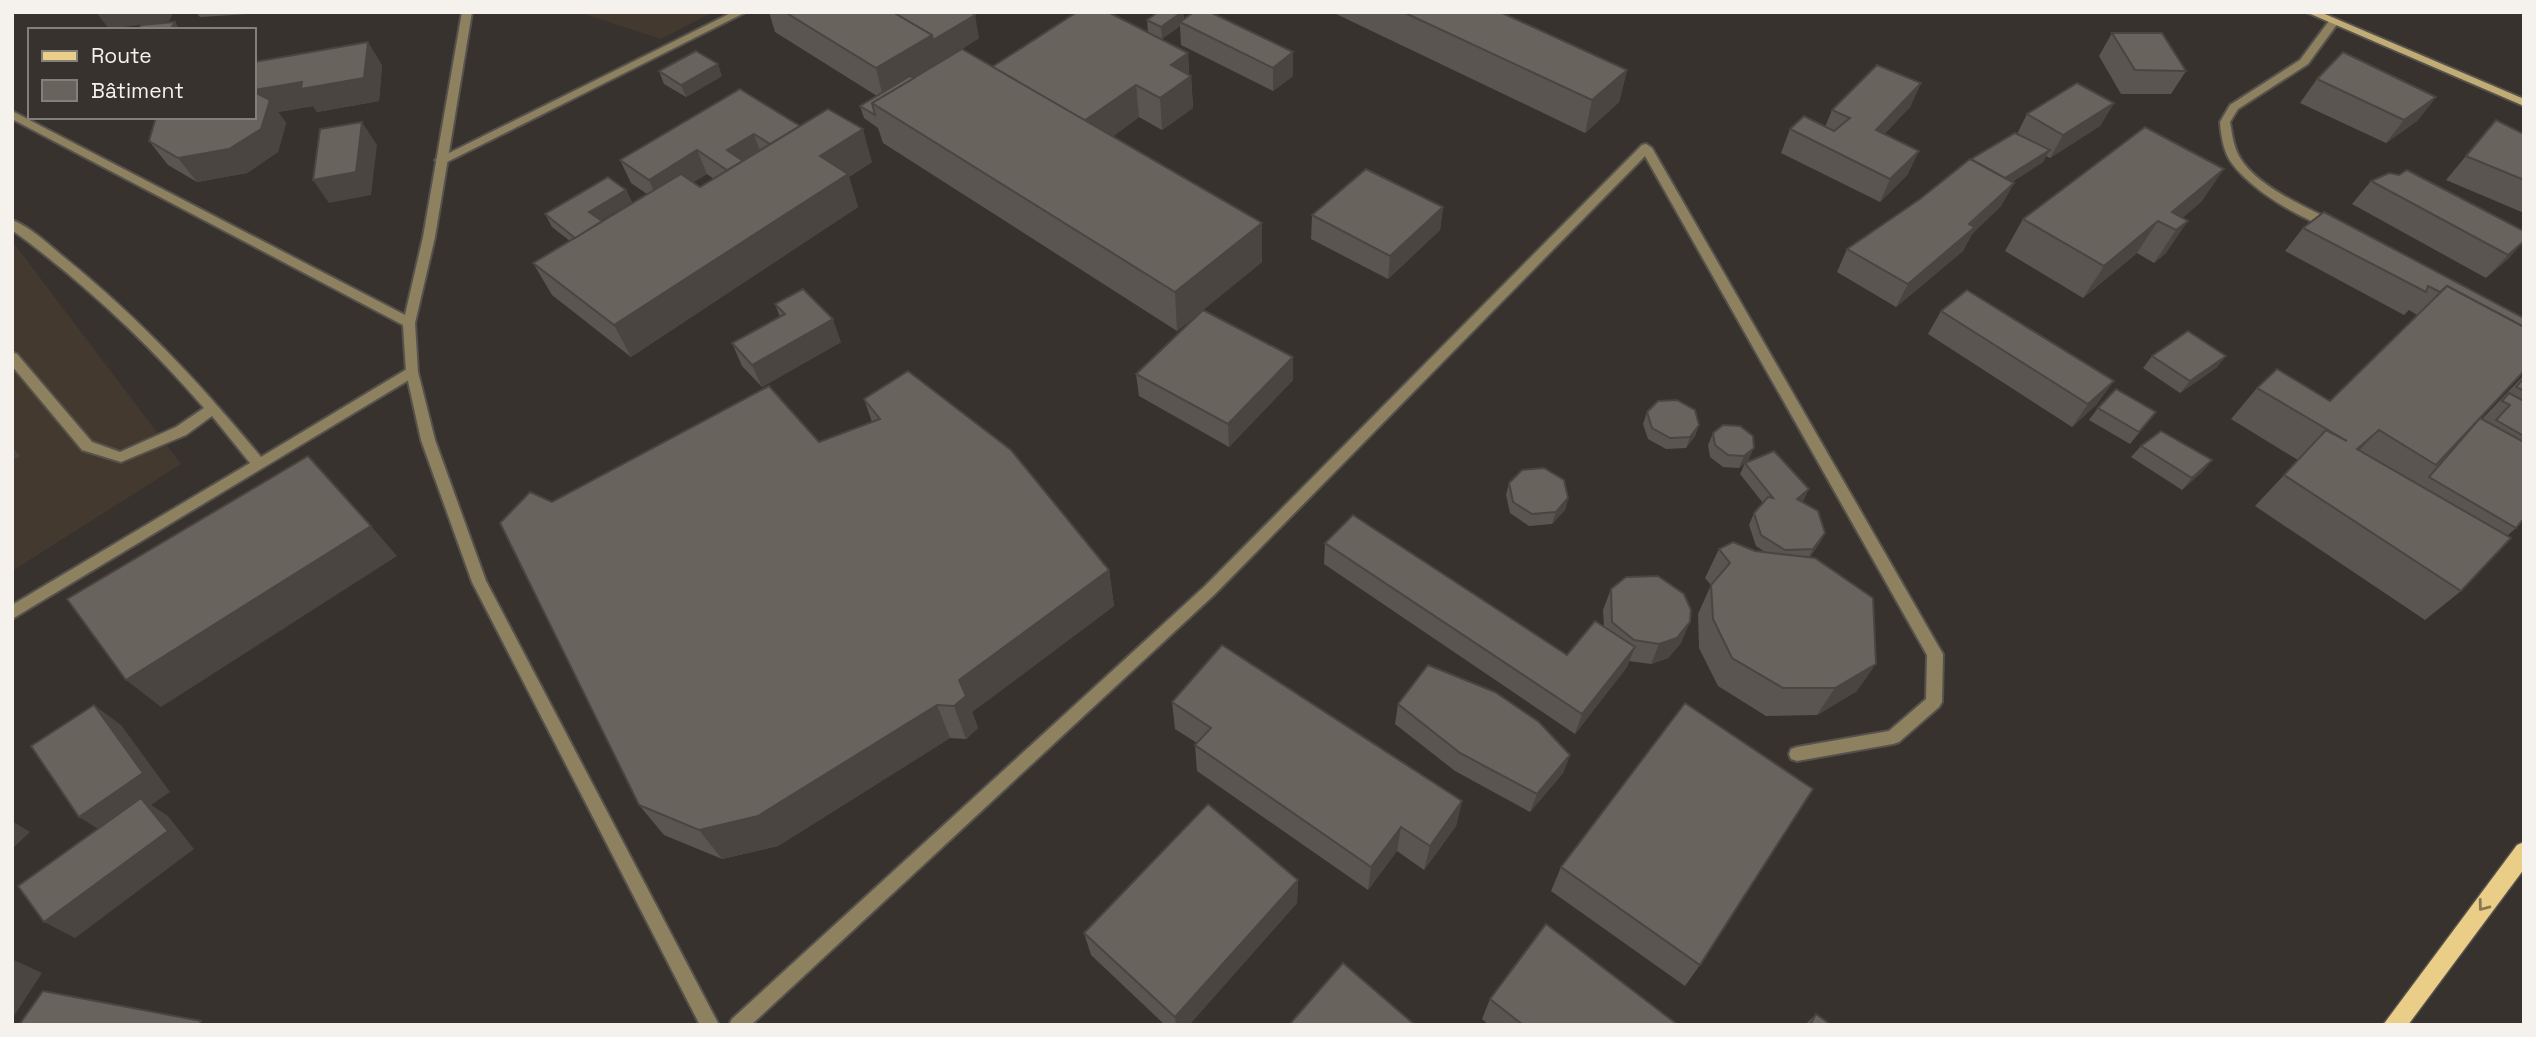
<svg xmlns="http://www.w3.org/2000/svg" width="2536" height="1037" viewBox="0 0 2536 1037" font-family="'Space Grotesk',sans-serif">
<rect width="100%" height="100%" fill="#37322d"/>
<g fill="#43392f">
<polygon points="578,12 713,12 661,39"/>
<polygon points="12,241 181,464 12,571"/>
</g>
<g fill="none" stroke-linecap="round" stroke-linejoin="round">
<g stroke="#55514c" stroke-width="4">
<g id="lane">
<polygon points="733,12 746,12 445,163 441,164 435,160"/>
<path d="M2333,20L2338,23L2308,64L2238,109L2230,122C2232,133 2233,144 2238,154C2253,185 2307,208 2336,222L2338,225L2332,229C2300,219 2247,188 2229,159C2223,148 2221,135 2220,122L2230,105L2300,60L2329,21Z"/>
<polygon points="1646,144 1652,148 1940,649 1943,654 1942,702 1939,707 1899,742 1893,744 1797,761 1791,759 1789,754 1791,749 1797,747 1889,731 1926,699 1927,655 1645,156 1215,594 751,1025 729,1025 732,1019 1205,586 1642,145"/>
<path d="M12,220C31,227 49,245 65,258C138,317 202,385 261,457L407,369L412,367L418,372L417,375L12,619V605L250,463L212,416L186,435L121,462L82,450L12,366V352L17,354L92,442L120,452L176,427L204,408C147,342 83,282 12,230Z"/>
</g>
</g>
<g stroke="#55514c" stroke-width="4">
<polygon id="street" points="462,12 472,12 435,237 415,323 418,372 435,440 486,581 719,1025 700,1025 472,582 421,440 406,372 403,325 12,119 12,111 405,315 423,237"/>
</g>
<g stroke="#55514c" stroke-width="4">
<polygon id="secondary" points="2306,12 2320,12 2524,99 2524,106"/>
</g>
<g stroke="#55514c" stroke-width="3">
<polygon id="primary" points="2524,842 2524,869 2408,1025 2383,1025 2517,845"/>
</g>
<use href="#lane" fill="#8e815f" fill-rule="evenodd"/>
<use href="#street" fill="#8e815f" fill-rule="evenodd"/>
<use href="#secondary" fill="#c2ac76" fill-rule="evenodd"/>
<use href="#primary" fill="#eace87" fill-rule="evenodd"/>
</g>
<g fill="#5a5550" fill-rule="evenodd">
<polygon points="196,12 249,12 249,14 200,17"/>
<polygon points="769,12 970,12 979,38 962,49 992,67 1188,53 1189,75 1191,76 1193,108 1162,130 1139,117 1112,137 1262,262 1177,331 883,143 878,128 864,118 860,106 877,96 775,32"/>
<polygon points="1158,12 1183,12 1184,19 1293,52 1293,76 1273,91 1181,45 1180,26 1162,39 1148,32 1147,20"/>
<polygon points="1332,12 1500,12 1627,70 1619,102 1585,133"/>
<polygon points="2112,33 2186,71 2171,94 2121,94 2099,56"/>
<polygon points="382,65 379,101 317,112 313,106 278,112 286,123 278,152 247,173 197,182 168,165 149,141"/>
<polygon points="659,71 722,76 686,97 664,84"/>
<polygon points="2317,79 2436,97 2417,121 2386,143 2300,103"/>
<polygon points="1921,83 1910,107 1884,134 1908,174 1880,202 1781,153 1790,129 1825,127 1832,110"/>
<polygon points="2114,103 2100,126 2050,158 2046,156 2043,162 2012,182 2014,183 2001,206 1972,234 1963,251 1896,307 1837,272 1847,249 2017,134 2027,114"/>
<polygon points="2496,120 2524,134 2524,213 2446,180"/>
<path d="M800,126L872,162L849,177L858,207L631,357L552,295L533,263L570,241L552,227L545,214L626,190L632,202L601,220L602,221L647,194L631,183L620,160ZM707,174L714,179L700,187L693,182Z"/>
<polygon points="2371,181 2524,231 2509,258 2486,278 2352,204"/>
<polygon points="2202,201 2183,217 2166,253 2154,263 2137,253 2083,298 2005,251 2023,219"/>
<polygon points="1443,207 1440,230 1388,279 1311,239 1312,215"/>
<polygon points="2303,228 2524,318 2480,418 2482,419 2524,375 2524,518 2516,528 2507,536 2461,591 2425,620 2255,506 2298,460 2231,419 2257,388 2330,401 2417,315 2409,310 2404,315 2285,251"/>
<polygon points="775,304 841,342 762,387 742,366 732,343 780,317"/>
<polygon points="1941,311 2097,404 2072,427 1928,334"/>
<polygon points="2152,356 2226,356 2216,368 2180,393 2143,368"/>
<polygon points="1136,374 1293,380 1229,447 1139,396"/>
<polygon points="864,399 1109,570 1114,606 972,712 978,728 966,739 950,738 778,846 722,859 664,835 639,805 552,502 819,442 872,422"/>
<polygon points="2098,408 2156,412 2130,444 2089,420"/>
<polygon points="1647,412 1699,425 1695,436 1686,448 1666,449 1648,439 1643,424"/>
<polygon points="1713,433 1749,459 1746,463 1804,500 1802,501 1825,533 1819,544 1809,558 1857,691 1817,715 1766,716 1718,686 1699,648 1698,614 1711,585 1705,578 1719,549 1765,552 1756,546 1749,525 1754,513 1763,503 1740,474 1745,463 1739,468 1723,467 1710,457 1708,445"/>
<polygon points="2141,446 2212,460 2202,472 2182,490 2131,457"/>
<polygon points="1509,483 1568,498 1565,510 1552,524 1529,526 1510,513 1506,495"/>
<polygon points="1325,543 1567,655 1604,627 1603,610 1611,589 1681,643 1668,658 1651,664 1629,661 1627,667 1575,734 1324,564"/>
<polygon points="1172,702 1462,801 1456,826 1424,870 1397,851 1368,890 1197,771 1195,745 1197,743 1175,729"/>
<polygon points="1398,704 1570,755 1563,773 1530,812 1455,771 1395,724"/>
<polygon points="1561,867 1700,965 1685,986 1551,891"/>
<polygon points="1298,880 1297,903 1189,1025 1165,1025 1091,955 1084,933"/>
<polygon points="1490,999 1678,1025 1489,1025 1482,1019"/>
<polygon points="1816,1014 1831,1025 1805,1025"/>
</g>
<g fill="#4a4541">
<polygon points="96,12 174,12 169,21 109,29"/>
<polygon points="1182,12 1183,12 1184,24 1180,22 1180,26 1162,39 1161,27"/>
<polygon points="975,15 979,38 939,64 884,101 876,68 932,35"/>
<polygon points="175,22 180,30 170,30"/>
<polygon points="368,42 382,65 379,101 317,112 313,106 278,112 286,123 278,152 247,173 197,182 178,158 254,94 254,90"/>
<polygon points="1293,52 1293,76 1273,91 1273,68"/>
<polygon points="1188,53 1189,77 1191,76 1193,108 1162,130 1160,98 1171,65"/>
<polygon points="718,64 722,76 686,97 681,85"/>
<polygon points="1627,70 1619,102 1585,133 1592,100"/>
<polygon points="1921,83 1910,107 1866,154 1876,130"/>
<polygon points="1136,85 1139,117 1085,156 1080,123"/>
<polygon points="2436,97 2417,121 2386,143 2404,120"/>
<polygon points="2114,103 2100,126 2050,158 2063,135"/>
<polygon points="362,122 377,145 371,195 329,203 313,180"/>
<polygon points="863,129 872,162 849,177 858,207 631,357 614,325 820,156"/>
<polygon points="754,134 762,157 736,174 727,150"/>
<polygon points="697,150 707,174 659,203 649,180"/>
<polygon points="2050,150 2043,162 1994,193 2001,181"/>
<polygon points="1919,151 1908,174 1880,202 1890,179"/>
<polygon points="2224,169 2202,201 2171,228 2172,212"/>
<polygon points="2014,183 2001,206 1972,234 1963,251 1896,307 1908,284"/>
<polygon points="626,190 632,202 595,224 589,212"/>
<polygon points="1443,207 1440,230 1388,279 1390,256"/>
<polygon points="2158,221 2137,253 2083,298 2104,266"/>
<polygon points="2188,221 2166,253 2154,263 2176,230"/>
<polygon points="1262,223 1262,262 1177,331 1175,292"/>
<polygon points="2524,241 2509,258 2486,278 2508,255"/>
<polygon points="833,319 841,342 762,387 752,365"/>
<polygon points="2226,356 2216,368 2180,393 2190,381"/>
<polygon points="1293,357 1293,380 1229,447 1228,424"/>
<polygon points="2114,381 2097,404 2072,427 2088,404"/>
<polygon points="1699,425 1695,436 1686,448 1690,437"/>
<polygon points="2379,430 2349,461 2357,449"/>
<polygon points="12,446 20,456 12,461"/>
<polygon points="1754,448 1749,459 1739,468 1744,456"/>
<polygon points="2212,460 2202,472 2182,490 2192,478"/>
<polygon points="1809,489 1804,500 1792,510 1797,499"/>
<polygon points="1568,498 1565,510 1552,524 1556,512"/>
<polygon points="371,526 397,556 161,707 126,680"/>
<polygon points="1825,533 1819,544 1807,560 1813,549"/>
<polygon points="1109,570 1114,606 972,712 978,728 966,739 954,706 959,680"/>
<polygon points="1690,622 1681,643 1668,658 1651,664 1659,644"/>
<polygon points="1635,647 1627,667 1575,734 1582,714"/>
<polygon points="1876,664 1857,691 1817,715 1835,688"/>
<polygon points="94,705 121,725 170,792 151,805 168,816 194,849 75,938 44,922 108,835 79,817"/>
<polygon points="937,705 950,738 778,846 722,859 699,830"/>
<polygon points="1570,755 1563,773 1530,812 1537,794"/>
<polygon points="1462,801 1456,826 1424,870 1430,846"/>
<polygon points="12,821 30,832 12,849"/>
<polygon points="1401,827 1397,851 1368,890 1371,867"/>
<polygon points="1298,880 1297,903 1189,1025 1176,1025 1175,1017"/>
<polygon points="12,959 42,973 12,1019"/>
</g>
<g fill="#69635d" stroke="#4a4541" stroke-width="2">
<polygon points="785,12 893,12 932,35 876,68"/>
<polygon points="893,12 970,12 975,15 933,40 932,35"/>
<polygon points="1077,12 1108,12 1188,53 1171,65 1191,76 1160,98 1136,85 1084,121 992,67"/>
<polygon points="1158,12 1182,12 1161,27 1147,20"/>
<polygon points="1194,12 1210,12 1293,52 1273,68 1180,22"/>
<polygon points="1403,12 1500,12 1627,70 1592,100"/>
<polygon points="175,22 170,30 139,30 141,25"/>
<polygon points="2112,33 2162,33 2186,71 2135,70"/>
<polygon points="368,42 364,78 301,89 302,82 254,90 254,62"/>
<polygon points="962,49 1262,223 1175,292 872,103"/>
<polygon points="696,51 718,64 681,85 659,71"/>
<polygon points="2343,52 2436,97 2404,120 2317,79"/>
<polygon points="1877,65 1921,83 1876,130 1919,151 1890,179 1790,129 1804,116 1834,131 1850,118 1832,110"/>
<polygon points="910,76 914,78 872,103 875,115 860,106"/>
<polygon points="2077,83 2114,103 2063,135 2027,114"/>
<polygon points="740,89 800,126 770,144 754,134 727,150 743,161 727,170 697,150 649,180 620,160"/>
<polygon points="254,92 270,100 261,129 229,149 178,158 149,141 156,117 254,117"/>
<polygon points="828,109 863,129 820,156 848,174 614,325 533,263 681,174 700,187"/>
<polygon points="2496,120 2524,134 2524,180 2466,156"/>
<polygon points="362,122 356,172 313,180 320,129"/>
<polygon points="2145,127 2224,169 2172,212 2188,221 2176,230 2158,221 2104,266 2023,219"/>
<polygon points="2015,133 2050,150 2005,178 1971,159"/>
<polygon points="1970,159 2014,183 1969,224 1975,227 1908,284 1847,249 1920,199"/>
<polygon points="1366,169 1443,207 1390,256 1312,215"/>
<polygon points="2407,170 2524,231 2524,241 2508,255 2371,181 2389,173 2399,175"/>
<polygon points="608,177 626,190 589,212 602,221 575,238 545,214"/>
<polygon points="2324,212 2524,318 2524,327 2447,286 2440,292 2428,286 2426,292 2303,228"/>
<polygon points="2447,286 2524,327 2524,371 2436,465 2379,430 2357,449 2511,538 2461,591 2284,475 2326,430 2347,441 2257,388 2277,369 2330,401"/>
<polygon points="803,289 833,319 752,365 732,343 785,314 775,304"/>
<polygon points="1967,290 2114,381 2088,404 1941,311"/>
<polygon points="1203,310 1293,357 1228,424 1136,374"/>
<polygon points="2188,331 2226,356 2190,381 2152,356"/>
<polygon points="908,371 1011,450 1109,570 959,680 966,696 954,706 937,705 758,816 699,830 639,805 500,523 530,492 552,502 769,386 819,442 880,419 864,399"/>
<polygon points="2524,378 2524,391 2516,387"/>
<polygon points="2116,389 2156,412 2139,432 2098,408"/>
<polygon points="2509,393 2524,401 2524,436 2496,420 2510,405 2502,401"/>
<polygon points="1677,400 1695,410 1699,425 1690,437 1670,438 1652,428 1647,412 1658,401"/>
<polygon points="2480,418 2524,442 2524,518 2516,528 2429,477"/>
<polygon points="1723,425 1740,426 1753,436 1754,448 1744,456 1728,455 1715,445 1713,433"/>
<polygon points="2161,431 2212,460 2192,478 2141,446"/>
<polygon points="1774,451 1809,489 1797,499 1818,511 1825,533 1813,549 1785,550 1761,535 1754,513 1768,497 1773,498 1745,463"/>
<polygon points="308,456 371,526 126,680 67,599"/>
<polygon points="1544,468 1564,480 1568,498 1556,512 1532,514 1513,502 1509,483 1522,470"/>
<polygon points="1353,515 1567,655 1595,621 1635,647 1582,714 1325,543"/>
<polygon points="1733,542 1755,551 1815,558 1873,598 1876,664 1835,688 1783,688 1732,658 1713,619 1711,585 1730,563 1719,549"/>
<polygon points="1658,576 1684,594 1691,610 1690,622 1677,638 1659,644 1634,640 1612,622 1611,589 1626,577"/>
<polygon points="1222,645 1462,801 1430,846 1401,827 1371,867 1195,745 1211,728 1172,702"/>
<polygon points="1428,665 1495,692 1539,722 1570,755 1537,794 1460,753 1398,704"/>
<polygon points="1685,703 1813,789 1700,965 1561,867"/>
<polygon points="94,705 143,773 79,817 31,746"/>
<polygon points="141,798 168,831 44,922 18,886"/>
<polygon points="1208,804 1298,880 1175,1017 1084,933"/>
<polygon points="1546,924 1678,1025 1523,1025 1490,999"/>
<polygon points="1343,963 1415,1025 1289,1025"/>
<polygon points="43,991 201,1021 199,1025 19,1025"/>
<polygon points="1816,1014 1831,1025 1810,1025"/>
</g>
<defs><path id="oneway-chevron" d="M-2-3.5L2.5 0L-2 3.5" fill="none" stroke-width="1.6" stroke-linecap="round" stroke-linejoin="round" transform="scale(1.75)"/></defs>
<use stroke="#887856" href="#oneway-chevron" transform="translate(2483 906) rotate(127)"/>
<rect width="2536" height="1037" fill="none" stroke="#f5f2ee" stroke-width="28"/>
<rect x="28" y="28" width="228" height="91" fill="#37322d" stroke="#837f7a" stroke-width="2"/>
<rect x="42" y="51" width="35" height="10" fill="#eace87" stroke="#837f7a" stroke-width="2"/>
<text x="91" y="63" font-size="21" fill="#f5f2ee">Route</text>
<rect x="42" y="80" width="35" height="21" fill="#69635d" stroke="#837f7a" stroke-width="2"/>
<text x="91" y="98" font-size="21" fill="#f5f2ee">Bâtiment</text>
</svg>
